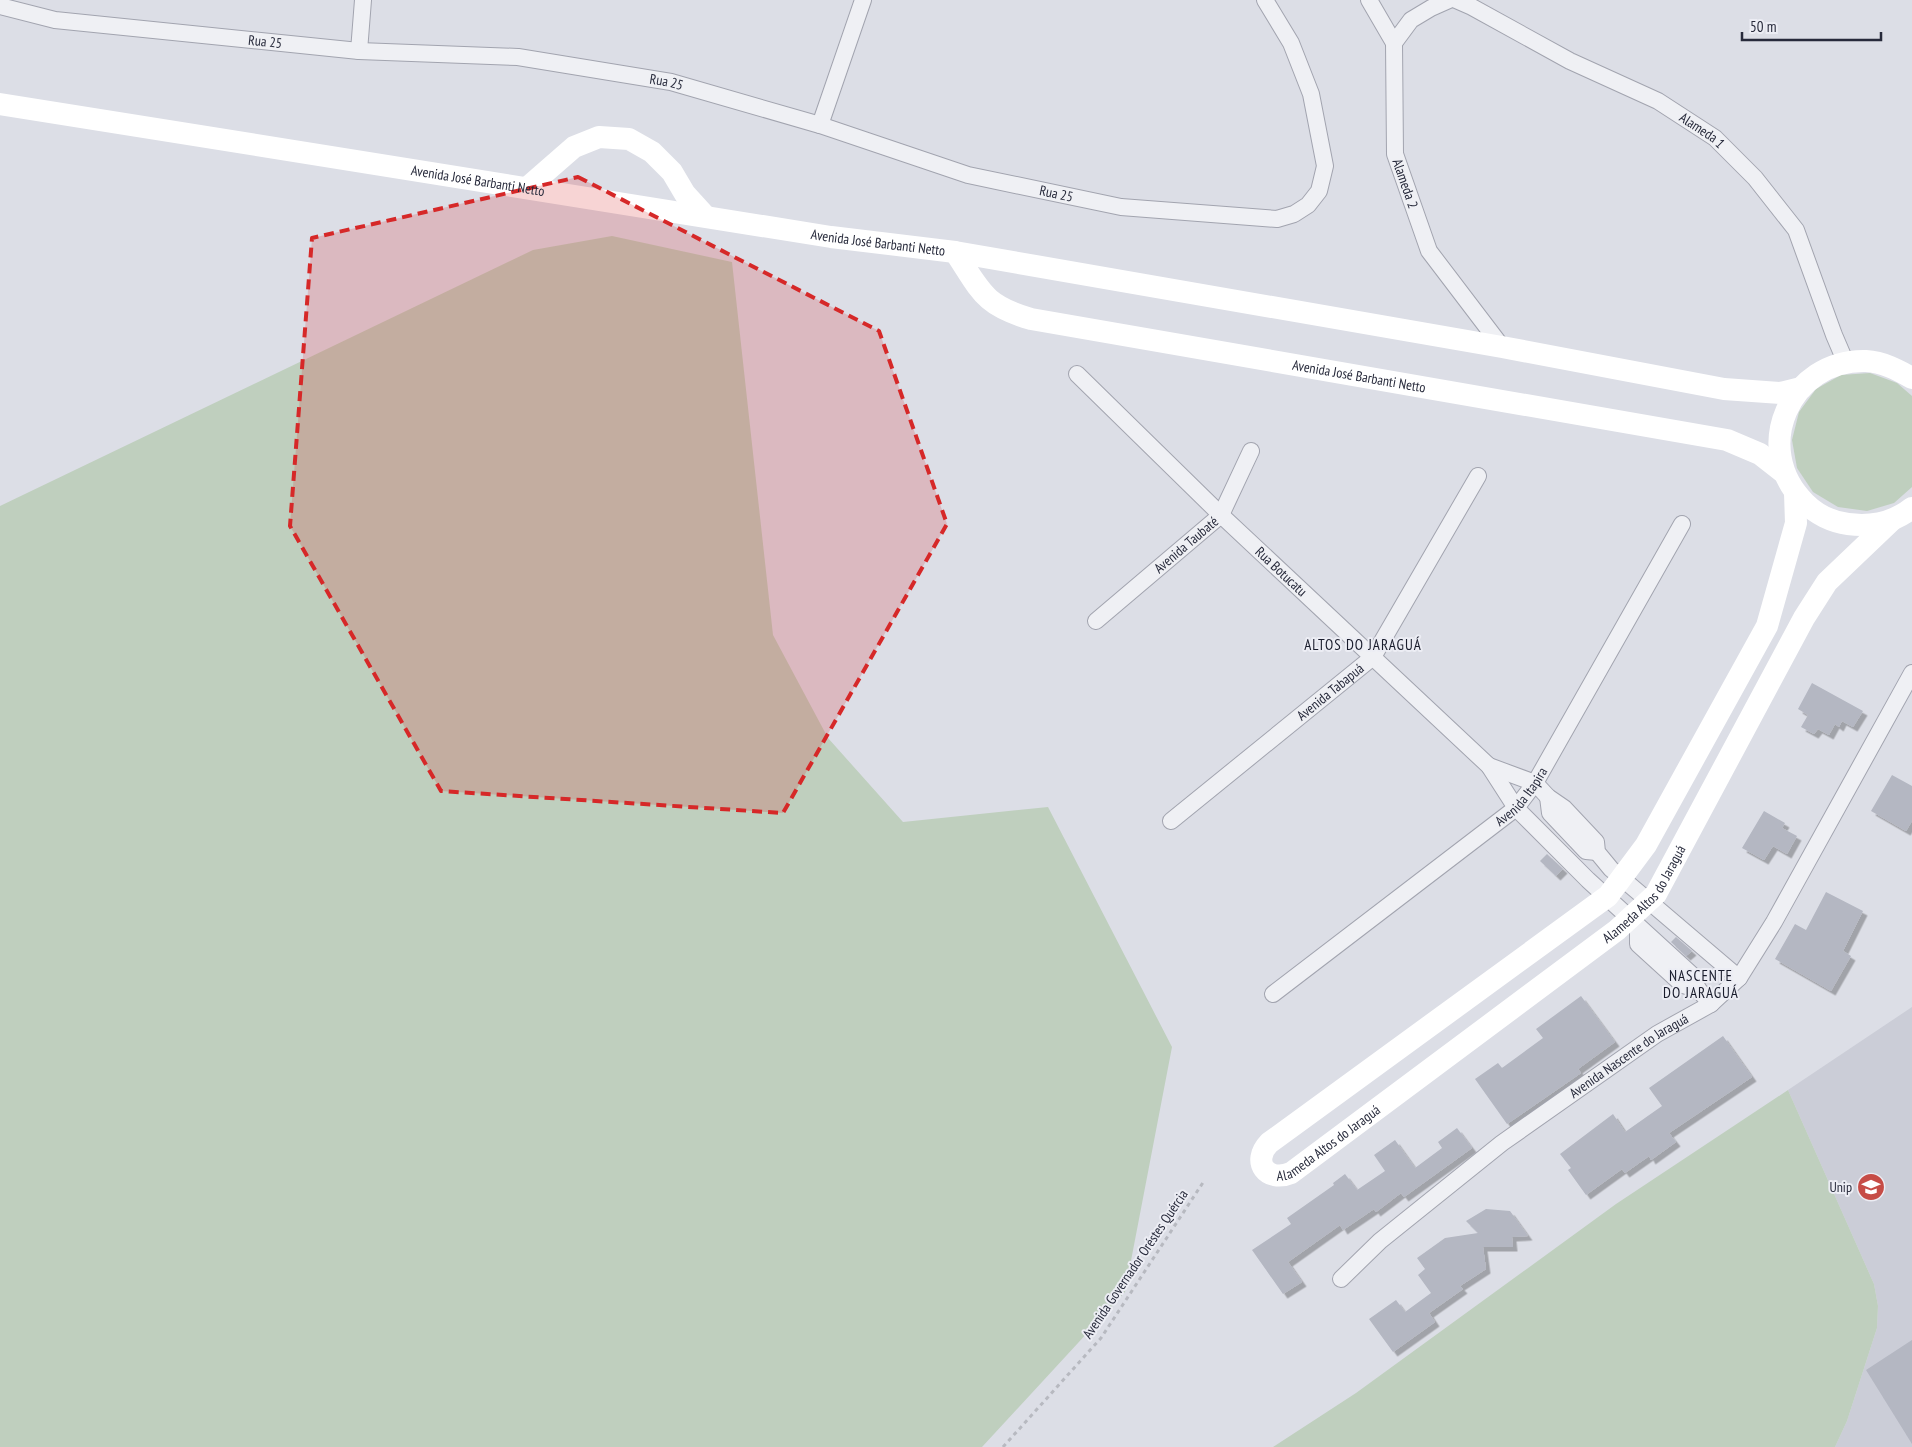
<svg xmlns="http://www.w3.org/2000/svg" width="1912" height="1447" viewBox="0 0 1912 1447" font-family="'PT Sans Narrow',sans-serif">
<defs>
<filter id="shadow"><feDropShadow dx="4.5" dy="4.5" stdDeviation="0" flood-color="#0004"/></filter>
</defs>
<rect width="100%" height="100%" fill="#dcdee6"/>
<polygon fill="#cbcdd7" points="1912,1007 1912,1447 1835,1447 1847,1421 1877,1328 1878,1306 1874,1284 1788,1090"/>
<g fill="#bfcfbe">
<polygon points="612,236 732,262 773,635 828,738 903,822 1048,807 1172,1047 1125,1292 982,1447 0,1447 0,506 533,250"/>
<polygon points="1870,373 1897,383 1912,396 1912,487 1894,503 1867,511 1838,507 1813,492 1797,468 1792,440 1799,412 1816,389 1841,375"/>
<polygon points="1788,1090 1874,1284 1878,1306 1877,1328 1847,1421 1835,1447 1273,1447 1356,1393 1616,1204"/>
</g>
<g fill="#b4b7c2" filter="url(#shadow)">
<polygon points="1812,683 1863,711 1853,727 1842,721 1839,727 1835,724 1829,735 1818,729 1814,734 1801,727 1808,715 1798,709"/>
<polygon points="1892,775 1912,786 1912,821 1906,831 1871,811"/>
<polygon points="1764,811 1785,823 1782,828 1797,836 1787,854 1773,846 1764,860 1742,848"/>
<polygon points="1547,854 1563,869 1556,876 1540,861"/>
<polygon points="1826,892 1863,911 1843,951 1851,956 1831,991 1775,959 1795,924 1806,930"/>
<polygon points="1676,937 1692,951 1686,956 1671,942"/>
<polygon points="1581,996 1615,1042 1578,1069 1581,1073 1507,1124 1475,1079 1498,1063 1502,1068 1543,1038 1536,1029"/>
<polygon points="1723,1036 1752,1077 1669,1133 1676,1142 1651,1160 1649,1156 1625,1173 1622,1169 1586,1195 1568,1170 1571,1168 1560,1154 1613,1114 1625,1132 1662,1106 1649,1088"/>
<polygon points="1457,1128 1472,1148 1404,1197 1401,1193 1376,1212 1374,1209 1343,1230 1340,1225 1288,1262 1302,1282 1283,1294 1252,1250 1291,1224 1287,1218 1334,1185 1333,1183 1345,1174 1357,1190 1385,1171 1374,1155 1395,1140 1415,1168 1442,1148 1438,1142"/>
<polygon points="1486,1209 1510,1211 1528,1236 1512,1237 1513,1247 1483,1247 1486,1269 1460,1286 1463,1289 1429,1313 1435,1322 1393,1352 1369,1319 1396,1300 1405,1312 1431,1293 1418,1275 1425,1269 1417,1258 1445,1238 1478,1233 1466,1221"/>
<polygon points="1912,1340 1912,1444 1866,1370"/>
</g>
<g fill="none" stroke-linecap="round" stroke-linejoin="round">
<g stroke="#a2a4af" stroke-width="18">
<g id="street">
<path id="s1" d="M1369,0L1394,43L1395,154L1429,251L1502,347"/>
<path id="s2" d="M1456,0L1472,7L1570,61L1658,101L1715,138L1755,178L1796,230L1834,335L1846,363"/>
<path id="s3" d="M0,6L55,20L359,51L518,57L671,82L820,125L968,175L1121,207L1277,219L1294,214L1308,205L1319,191L1325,166L1311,94L1291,43L1265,0"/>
<polyline points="1394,43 1411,20 1431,8 1449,0"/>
<polyline points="359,51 363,0"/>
<polyline points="820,125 863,0"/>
<path id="s4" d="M1077,374L1221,515L1489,766L1516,808L1588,880L1693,976L1698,989L1711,1004"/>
<path id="s5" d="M1096,621L1221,515L1251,451"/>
<polyline points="1489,766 1535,783 1548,797 1564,808 1596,842 1597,852 1611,869 1739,978"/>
<polyline points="1548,797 1550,813 1586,851 1597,852"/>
<path id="s6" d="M1171,821L1373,657L1478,476"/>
<polyline points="1638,926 1638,944 1683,985 1698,989"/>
<path id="s7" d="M1273,994L1516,808L1535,783L1682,524"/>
<path id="s8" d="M1341,1279L1380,1241L1502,1143L1657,1034L1711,1004L1739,978L1774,922L1912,673"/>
</g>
</g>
<polyline stroke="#b7b9c0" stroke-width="3" stroke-dasharray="4 4" stroke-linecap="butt" points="1003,1447 1101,1338 1204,1181"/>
<use href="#street" stroke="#eff0f4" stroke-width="16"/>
<g stroke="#fff" stroke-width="22">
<path id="s9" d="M0,104L831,237L955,252L1502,347L1724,389L1781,393L1801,388"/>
<polyline points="527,188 574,147 599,137 629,139 652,152 672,172 685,194 705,216"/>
<path id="s10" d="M955,252C981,291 983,305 1031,319L1727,440L1760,454L1783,472"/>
<path d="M1912,378C1898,370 1883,362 1866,361C1790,359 1750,449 1805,503C1816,514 1832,522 1848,524C1871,527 1893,523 1912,508"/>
<path id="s11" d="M1795,493L1796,523L1767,626L1646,845L1608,896L1269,1143C1251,1162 1267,1183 1291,1173L1617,930L1656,894L1804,618L1827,582L1892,520"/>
</g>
</g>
<path fill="#d62828" fill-opacity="0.2" stroke="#d62828" stroke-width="4" stroke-dasharray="10 6" stroke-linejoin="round" d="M578,177L879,331L947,524L783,813L441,791L290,526L312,238Z"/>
<defs>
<g id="university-disc" transform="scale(1.4375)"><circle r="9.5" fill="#c64c46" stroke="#ecedf4"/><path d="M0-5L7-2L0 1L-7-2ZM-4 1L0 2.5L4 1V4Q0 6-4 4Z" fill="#fff"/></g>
</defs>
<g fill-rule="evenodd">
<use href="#university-disc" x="1871" y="1187"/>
</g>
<g text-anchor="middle" stroke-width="4" stroke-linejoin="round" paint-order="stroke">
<g font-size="14" fill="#272a3b" stroke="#ecedf4">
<text dy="5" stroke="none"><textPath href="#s3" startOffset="268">Rua 25</textPath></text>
<text dy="5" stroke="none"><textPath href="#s3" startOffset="672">Rua 25</textPath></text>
<text dy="5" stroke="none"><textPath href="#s2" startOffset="279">Alameda 1</textPath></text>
<text dy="5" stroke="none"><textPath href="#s9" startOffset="484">Avenida José Barbanti Netto</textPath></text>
<text dy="5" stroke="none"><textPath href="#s1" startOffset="192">Alameda 2</textPath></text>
<text dy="5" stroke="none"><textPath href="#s3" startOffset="1078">Rua 25</textPath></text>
<text dy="5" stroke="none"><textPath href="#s9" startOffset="889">Avenida José Barbanti Netto</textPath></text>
<text dy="5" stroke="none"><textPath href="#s10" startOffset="438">Avenida José Barbanti Netto</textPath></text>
<text dy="5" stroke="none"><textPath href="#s5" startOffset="118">Avenida Taubaté</textPath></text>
<text dy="5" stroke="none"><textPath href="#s4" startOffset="284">Rua Botucatu</textPath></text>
<text dy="5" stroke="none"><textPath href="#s6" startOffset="205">Avenida Tabapuá</textPath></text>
<text dy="5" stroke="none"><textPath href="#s7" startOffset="318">Avenida Itapira</textPath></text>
<text dy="5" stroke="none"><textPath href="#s11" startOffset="1380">Alameda Altos do Jaraguá</textPath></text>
<text dy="5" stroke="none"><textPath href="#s8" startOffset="365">Avenida Nascente do Jaraguá</textPath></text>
<text dy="5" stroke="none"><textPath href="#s11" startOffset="975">Alameda Altos do Jaraguá</textPath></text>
<text transform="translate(1135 1264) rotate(-56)" y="5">Avenida Governador Oréstes Quércia</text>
</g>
<g font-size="14" fill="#272a3b" stroke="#ecedf4" text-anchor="end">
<text x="1852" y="1192">Unip</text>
</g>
<g font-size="15" letter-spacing="1" fill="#191c2c" stroke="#ecedf4">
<text x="1363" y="650">ALTOS DO JARAGUÁ</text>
<text x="1701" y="981">NASCENTE<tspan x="1701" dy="17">DO JARAGUÁ</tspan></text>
</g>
</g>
<path d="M1742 32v8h139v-8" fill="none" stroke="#272a3b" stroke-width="2.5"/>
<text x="1750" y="32" font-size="15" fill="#272a3b" stroke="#ecedf4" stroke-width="4" paint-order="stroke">50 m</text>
</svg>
